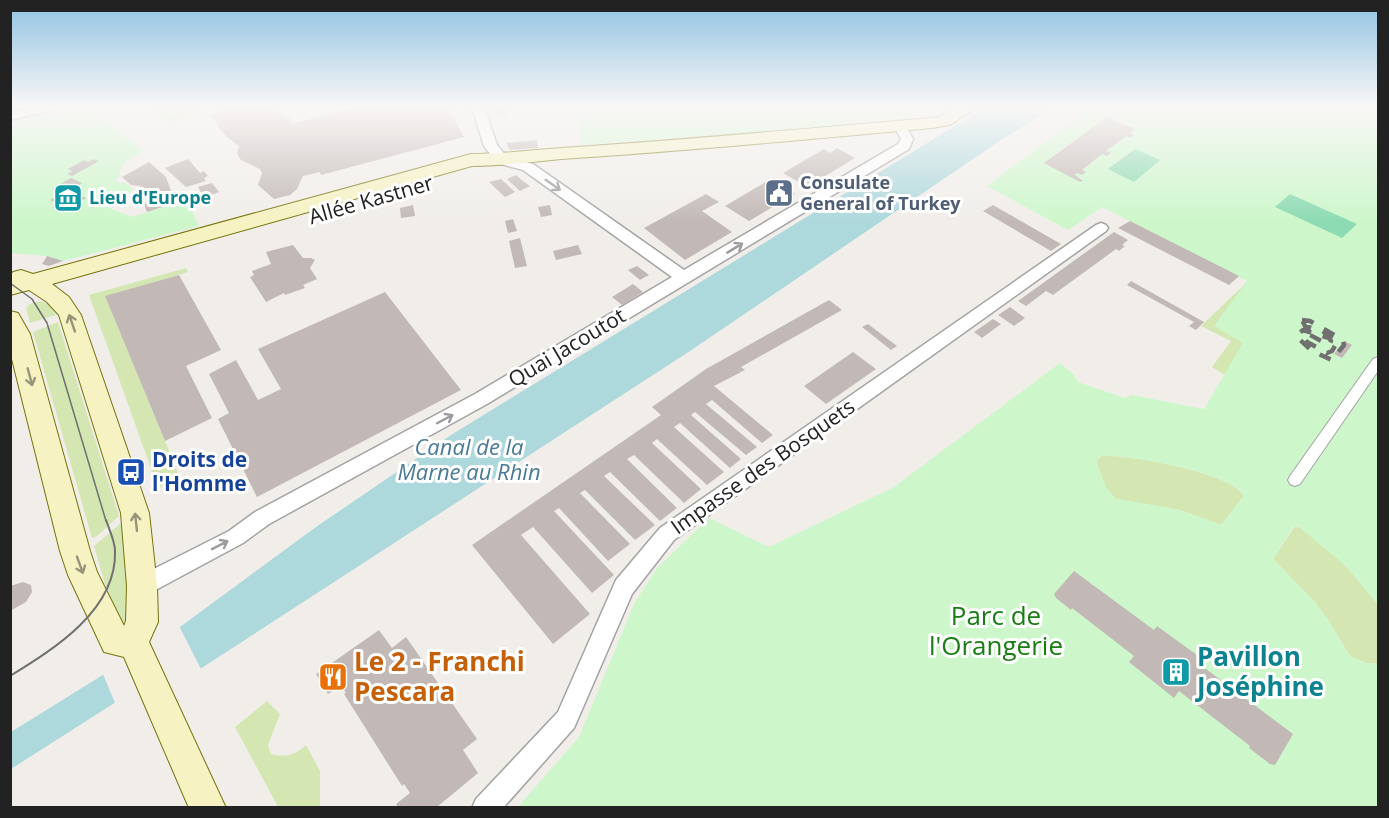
<svg xmlns="http://www.w3.org/2000/svg" width="1389" height="818" viewBox="0 0 1389 818" font-family="'Open Sans',sans-serif">
<rect width="100%" height="100%" fill="#f1eeea"/>
<g fill="#d4e7b3">
<polygon points="142,107 207,107 171,122"/>
<polygon points="186,268 188,272 106,297 180,478 158,488 89,295"/>
<polygon points="1248,281 1247,388 1212,367 1231,341 1201,326"/>
<polygon points="40,301 49,304 56,315 30,323 26,308 30,304"/>
<polygon points="58,322 119,516 97,536 92,538 33,332"/>
<path d="M1101,456C1126,454 1233,473 1244,496L1221,525L1180,510L1116,499L1106,488L1096,461Z"/>
<polygon points="121,523 126,543 132,620 123,625 105,584 94,546"/>
<path d="M1295,526C1321,533 1361,583 1378,605V664L1366,663L1350,656L1328,620L1315,602L1273,559Z"/>
<path d="M267,701L280,714L268,745L271,754C286,758 295,755 306,745L320,771V807H278L235,727Z"/>
</g>
<g fill="#cdf7cb" fill-rule="evenodd">
<polygon points="577,107 926,107 931,115 806,128 581,145"/>
<path d="M1092,107H1378V605L1346,566L1298,526L1293,527L1273,559L1315,602L1328,620L1350,656L1366,663L1378,664V807L517,808L579,737L634,604L657,568L709,518L769,547L894,487L1060,363L1074,375L1078,382L1125,398L1132,395L1204,409L1243,343L1214,326L1247,281L1102,207L1068,230L987,186ZM1101,456C1126,454 1233,473 1244,496L1221,525L1180,510L1116,499L1106,488L1096,461Z"/>
<polygon points="88,108 143,151 124,162 116,182 126,183 133,189 131,192 107,207 132,217 187,200 199,226 63,261 47,256 11,253 11,131 19,119"/>
</g>
<g fill="#8ddbb2">
<polygon points="1135,149 1160,160 1134,182 1108,169"/>
<polygon points="1290,194 1357,224 1342,238 1275,207"/>
</g>
<polygon fill="#add8dc" points="986,107 1055,107 1004,138 690,351 123,719 116,702 11,769 11,732 180,627 316,527 451,435"/>
<polygon fill="#f1eeea" points="178,624 202,671 123,722 102,672"/>
<g fill="#c2b9b6">
<polygon points="230,107 270,107 290,118 292,124 353,107 447,107 457,120 455,120 464,137 321,175 320,172 303,176 297,189 290,195 274,199 258,185 262,173 260,169 241,160 237,154 239,146 227,137 217,125 219,125 209,115"/>
<polygon points="495,107 507,107 507,115 494,116"/>
<polygon points="1107,117 1135,129 1130,133 1134,135 1130,138 1126,136 1106,151 1111,153 1107,156 1102,154 1082,170 1086,172 1082,175 1077,173 1075,175 1083,181 1080,182 1044,163"/>
<polygon points="537,140 538,148 510,150 506,143"/>
<polygon points="837,148 855,158 807,187 783,173 824,149 830,153"/>
<polygon points="93,159 99,161 72,176 67,174 72,171 68,169 84,160 88,162"/>
<polygon points="188,159 200,173 204,171 208,176 204,178 206,181 186,187 165,168"/>
<polygon points="149,162 166,177 171,191 168,193 169,196 175,194 178,202 147,212 144,204 151,202 140,186 131,185 122,177"/>
<polygon points="516,175 523,181 530,186 520,191 507,179"/>
<polygon points="71,178 82,183 70,191 86,198 68,208 50,200 63,193 53,188"/>
<polygon points="501,179 515,192 505,197 489,182"/>
<polygon points="771,179 795,194 749,221 725,206"/>
<polygon points="212,183 219,192 196,201 193,197 202,194 198,187"/>
<polygon points="706,194 719,202 702,211 732,232 685,260 644,228"/>
<polygon points="413,205 415,216 401,218 400,208"/>
<polygon points="550,205 552,215 541,217 538,207"/>
<polygon points="993,205 1061,244 1051,251 983,211"/>
<polygon points="513,219 517,231 508,233 505,221"/>
<polygon points="1130,221 1239,276 1229,285 1118,228"/>
<polygon points="1114,232 1128,240 1122,245 1125,246 1119,251 1116,249 1053,295 1046,291 1026,306 1018,301"/>
<polygon points="520,238 527,266 515,268 509,241"/>
<polygon points="293,245 303,258 311,258 315,260 310,268 317,279 303,285 305,288 285,295 284,293 266,302 250,277 254,275 252,271 271,264 266,252"/>
<polygon points="578,245 582,254 556,260 553,251"/>
<polygon points="47,256 63,261 49,266 42,264"/>
<polygon points="637,266 649,275 640,280 628,270"/>
<polygon points="179,275 221,350 186,366 212,418 165,441 105,296"/>
<polygon points="1131,281 1204,322 1196,330 1189,326 1194,322 1127,285"/>
<polygon points="633,284 643,292 622,305 612,297"/>
<polygon points="385,292 461,390 257,497 218,419 229,413 209,374 236,360 258,400 281,389 258,349"/>
<polygon points="829,300 842,310 741,367 745,370 714,386 773,435 762,443 712,400 706,404 757,447 746,455 695,412 691,415 741,459 730,468 680,423 674,427 724,472 707,485 657,439 652,443 701,489 684,503 634,455 627,459 677,508 660,521 610,472 604,476 655,525 635,540 585,490 580,493 630,544 608,561 559,508 554,511 614,575 592,593 533,527 521,535 590,614 553,644 472,545 661,415 652,407 706,369"/>
<polygon points="1010,307 1025,318 1014,326 998,315"/>
<polygon points="993,319 1001,324 982,338 974,332"/>
<polygon points="868,324 897,346 891,350 862,327"/>
<polygon points="1344,341 1352,345 1342,358 1334,354"/>
<polygon points="853,352 876,369 826,404 804,386"/>
<polygon points="1074,571 1154,630 1157,626 1201,658 1198,663 1293,734 1275,765 1270,764 1249,748 1250,746 1179,691 1174,698 1129,662 1134,656 1072,608 1071,610 1056,598 1054,594"/>
<polygon points="23,582 31,585 32,592 26,602 10,611 10,586"/>
<polygon points="379,630 392,648 406,637 477,739 463,750 478,773 437,807 398,807 396,804 410,793 404,784 402,786 344,694 346,693 341,685 328,694 316,674"/>
</g>
<g fill="none" stroke-linecap="round" stroke-linejoin="round">
<g stroke="#a3a3a3" stroke-width="2">
<polygon id="pedestrian" points="1378,357 1378,371 1300,484 1295,486 1290,484 1288,480 1290,476 1373,359"/>
</g>
<g stroke="#a3a3a3" stroke-width="3">
<g id="minor">
<polygon points="32,107 54,107 52,110 10,120 10,112"/>
<polygon points="472,107 484,107 497,145 507,157 533,164 684,270 898,144 901,139 894,126 896,123 904,123 913,139 909,149 487,404 269,524 243,543 150,593 142,596 134,593 131,586 134,579 229,531 255,512 475,394 672,277 523,170 497,163 484,146"/>
<polygon points="1101,223 1106,225 1108,228 1106,231 674,540 632,594 574,728 503,808 472,808 476,799 558,712 616,580 660,528 1096,225"/>
</g>
</g>
<g stroke="#76730c" stroke-width="2">
<path id="secondary" d="M955,107H977L950,125L932,128C814,139 695,150 576,158C541,160 507,166 472,166L52,284L69,297L81,315L149,513L157,586L158,622L149,642L226,808H189L124,657L104,652L68,575L60,551L10,351V311L18,313L30,334L90,551L97,572L124,626L126,621L127,586L121,513L59,315L47,302L29,290L10,295V276L13,272L21,270L33,274L471,154C506,154 541,149 576,147C695,139 813,128 932,118L939,117Z"/>
</g>
<use href="#pedestrian" fill="#fff" fill-rule="evenodd"/>
<use href="#minor" fill="#fff" fill-rule="evenodd"/>
<use href="#secondary" fill="#f6f2c2" fill-rule="evenodd"/>
<polyline stroke="#707070" stroke-width="1.5" points="10,283 32,299 47,323 106,521"/>
<path stroke="#707070" stroke-width="2" d="M10,676C54,649 117,610 115,551C115,541 109,529 106,520"/>
<polygon stroke="#707070" stroke-width="4.5" stroke-dasharray="12 12" stroke-linecap="butt" points="1302,320 1310,321 1343,340 1344,345 1332,360 1312,351 1296,336 1303,330 1329,338 1331,341 1329,345 1310,335 1303,337 1307,342 1327,353 1332,351 1338,341 1322,331 1305,326"/>
</g>
<defs><path id="oneway-shaft" d="M-6 0H5M1.5-3L5.5 0L1.5 3" fill="none" stroke-width="1.6" stroke-linecap="round" stroke-linejoin="round" transform="scale(1.5)"/></defs>
<g stroke="#9c9c9c">
<use href="#oneway-shaft" transform="translate(553 185) rotate(35)"/>
<use href="#oneway-shaft" transform="translate(735 248) rotate(-31)"/>
<use href="#oneway-shaft" transform="translate(445 419) rotate(-28)"/>
<use href="#oneway-shaft" transform="translate(220 545) rotate(-27)"/>
</g>
<g stroke="#97947a">
<use href="#oneway-shaft" transform="translate(72 323) rotate(-109)"/>
<use href="#oneway-shaft" transform="translate(30 377) rotate(75)"/>
<use href="#oneway-shaft" transform="translate(136 522) rotate(-96)"/>
<use href="#oneway-shaft" transform="translate(80 565) rotate(70)"/>
</g>
<linearGradient id="sky" x2="0" y2="1"><stop stop-color="#90c2e3"/><stop offset="0.48" stop-color="#f9f7f6"/><stop offset="1" stop-color="#f9f7f6" stop-opacity="0"/></linearGradient>
<rect width="1389" height="222" fill="url(#sky)"/>
<defs>
<g id="civic-square" transform="scale(1.5)"><rect x="-9" y="-9" width="18" height="18" rx="4" fill="#5c6f8a" stroke="#fff"/><path d="M-.6-6.5H3V-4.5H.6V-3L4-1V1h2V6H-6V1h2V-1L-.6-3ZM-1.2 2.5V6h2.4V2.5Z" fill="#fff"/></g>
<g id="museum-square" transform="scale(1.5)"><rect x="-9" y="-9" width="18" height="18" rx="4" fill="#0f9aa8" stroke="#fff"/><path d="M0-6L6-3V-2H-6V-3ZM-5-1h2V3h-2ZM-1-1h2V3h-2ZM3-1h2V3H3ZM-6 4H6V6H-6Z" fill="#fff"/></g>
<g id="bus-square" transform="scale(1.5)"><rect x="-9" y="-9" width="18" height="18" rx="4" fill="#1a4fb4" stroke="#fff"/><path d="M-5-6H5V4H4V6H2V4H-2V6H-4V4H-5ZM-3.5-4V0h7V-4ZM-3.5 1.2v1.5H-2V1.2ZM2 1.2v1.5H3.5V1.2Z" fill="#fff"/></g>
<g id="building-square" transform="scale(1.5)"><rect x="-9" y="-9" width="18" height="18" rx="4" fill="#0f9aa8" stroke="#fff"/><path d="M-4-6H4V6H1V3H-1V6H-4ZM-2.5-4.3h1.7v1.8h-1.7ZM.8-4.3h1.7v1.8H.8ZM-2.5-1h1.7V.8h-1.7ZM.8-1h1.7V.8H.8Z" fill="#fff"/></g>
<g id="restaurant-square" transform="scale(1.5)"><rect x="-9" y="-9" width="18" height="18" rx="4" fill="#e8710a" stroke="#fff"/><path d="M-5-6h1v4h1v-4h1v4h1v-4h1v5L-1.5 .5V6h-2V.5L-5-1ZM5-6V6H3V1.5H1.5Q1.5-4 5-6Z" fill="#fff"/></g>
</defs>
<g fill-rule="evenodd">
<use href="#civic-square" x="779" y="193"/>
<use href="#museum-square" x="68" y="198"/>
<use href="#bus-square" x="131" y="472"/>
<use href="#building-square" x="1176" y="672"/>
<use href="#restaurant-square" x="333" y="677"/>
</g>
<g text-anchor="middle" stroke-width="6" stroke-linejoin="round" paint-order="stroke">
<g font-size="18" font-weight="bold" fill="#4e5e75" stroke="#fff" text-anchor="start">
<text x="800" y="189">Consulate<tspan x="800" dy="21">General of Turkey</tspan></text>
</g>
<g font-size="18" font-weight="bold" fill="#0d838f" stroke="#fff" text-anchor="start">
<text x="89" y="204">Lieu d'Europe</text>
</g>
<g font-size="21" fill="#222" stroke="#fff">
<text transform="translate(371 200) rotate(-16)" y="7">Allée Kastner</text>
<text transform="translate(567 348) rotate(-31)" y="7">Quai Jacoutot</text>
<text transform="translate(763 467) rotate(-35)" y="7">Impasse des Bosquets</text>
</g>
<g font-size="21" font-weight="bold" fill="#164399" stroke="#fff" text-anchor="start">
<text x="152" y="467">Droits de<tspan x="152" dy="24">l'Homme</tspan></text>
</g>
<g font-size="22" font-style="italic" fill="#497a96" stroke="#fff">
<text x="469" y="455">Canal de la<tspan x="469" dy="25">Marne au Rhin</tspan></text>
</g>
<g font-size="26" fill="#197d13" stroke="#fff">
<text x="996" y="625">Parc de<tspan x="996" dy="30">l'Orangerie</tspan></text>
</g>
<g font-size="26" font-weight="bold" fill="#0d838f" stroke="#fff" text-anchor="start">
<text x="1197" y="666">Pavillon<tspan x="1197" dy="30">Joséphine</tspan></text>
</g>
<g font-size="26" font-weight="bold" fill="#c56008" stroke="#fff" text-anchor="start">
<text x="354" y="671">Le 2 - Franchi<tspan x="354" dy="30">Pescara</tspan></text>
</g>
</g>
<rect width="1389" height="818" fill="none" stroke="#222222" stroke-width="24"/>
</svg>
